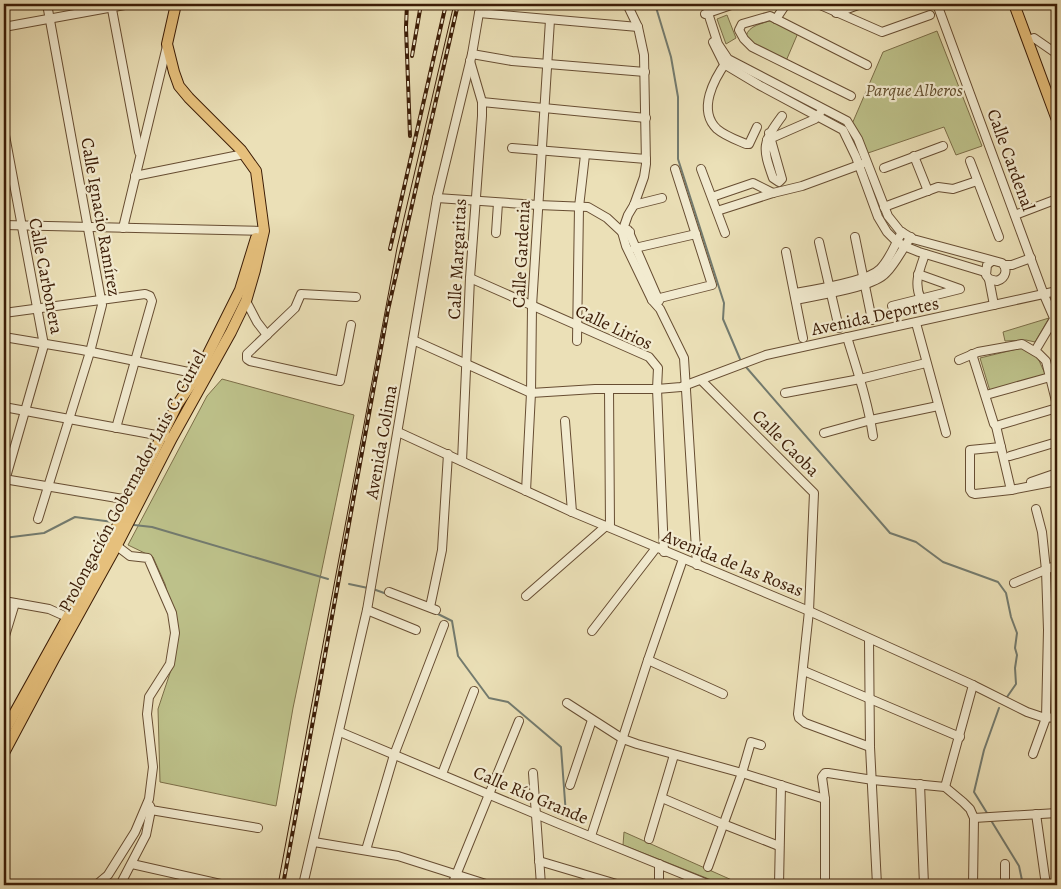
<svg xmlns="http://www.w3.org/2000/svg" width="1061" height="889" viewBox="0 0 1061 889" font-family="Alegreya,serif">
<rect width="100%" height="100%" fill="#ebe0b7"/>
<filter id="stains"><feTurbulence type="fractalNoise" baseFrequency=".004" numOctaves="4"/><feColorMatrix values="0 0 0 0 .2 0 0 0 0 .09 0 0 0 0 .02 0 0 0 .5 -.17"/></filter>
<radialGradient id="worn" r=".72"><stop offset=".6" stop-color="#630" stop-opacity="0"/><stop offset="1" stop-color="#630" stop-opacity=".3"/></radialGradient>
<g fill="#bdc18a" stroke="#7c6e48">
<polygon points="727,15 736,38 726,44 717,19"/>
<path d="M772,20L798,33L786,61L753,45L746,36C749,25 762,24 772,20Z"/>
<polygon points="937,31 982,146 956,155 944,127 868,153 852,124 883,52"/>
<polygon points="1049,318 1035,342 1026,340 1005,341 1003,332"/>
<polygon points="1021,348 1037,356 1046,376 990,391 980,358"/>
<polygon points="222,379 354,415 293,708 276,806 160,782 158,709 173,664 178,634 165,584 153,557 128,545 207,396"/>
<polygon points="624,832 743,885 724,885 623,845"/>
</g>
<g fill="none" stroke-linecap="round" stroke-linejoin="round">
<g stroke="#737b6f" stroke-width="2">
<polyline points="655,4 671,57 678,97 678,159 724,303 723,319 740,359"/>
<polyline points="746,367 890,533 916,542 943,562 998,582 1006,593 1011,617 1017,633 1015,648 1017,655 1015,668 1016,684 1007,697"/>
<polyline points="134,525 152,527 328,579"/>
<polyline points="4,538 44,533 75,517 113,522"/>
<polyline points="349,584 368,588"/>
<polyline points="373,589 387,594"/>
<polyline points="436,613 452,621 458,656 489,698 508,702 561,747 566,815"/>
<polyline points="987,813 974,792 984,750 999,708"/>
<polyline points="992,822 1019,866 1023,885"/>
</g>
<g stroke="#674d32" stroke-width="10">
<g id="minor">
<polyline points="111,4 139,152"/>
<polyline points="627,4 638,27 644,55 646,164 644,177 634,205 628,215 622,232 626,246 652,300 660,309 684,358 697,565"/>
<polyline points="818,4 882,32 930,15"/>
<polyline points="937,4 1044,295 1057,325"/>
<polyline points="479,13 638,27"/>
<path d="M708,13L718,44L728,59L847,121L858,139L888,216L900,231L913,239L1002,263C1008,269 1006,278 997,281L989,279L986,275L987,265L992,261"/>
<polyline points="836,13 861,4"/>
<polyline points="705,14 734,4"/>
<polyline points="776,19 786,4"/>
<polyline points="4,27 130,4"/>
<polyline points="1028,40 1034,38 1057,54"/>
<polyline points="713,42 724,64 759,85 843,130 856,157 878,217 887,232 896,241 904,246 919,252 985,272"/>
<polyline points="472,54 512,61 645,72"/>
<path d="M727,61C714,79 697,110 717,129C725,136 737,140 746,144H749L757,127"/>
<polyline points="851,96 752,47 744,39 739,30 742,24 770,16 867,65"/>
<polyline points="482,102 646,118"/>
<polyline points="4,130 44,345 4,484"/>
<path d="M769,133L782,179L779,182L773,178C762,147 762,143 782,116"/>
<polyline points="767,140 815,119 820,113"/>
<polyline points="512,148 646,159"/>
<polyline points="914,156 928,191"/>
<polyline points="970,161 999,237"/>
<polyline points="884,168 943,146"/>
<polyline points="701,169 725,233"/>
<polyline points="135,176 244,154"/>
<polyline points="712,197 753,183 773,193"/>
<polyline points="437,198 538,205 588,207 607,218 622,232 630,232"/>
<polyline points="634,205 662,198"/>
<polyline points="884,207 938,187 953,189 977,181"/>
<polyline points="717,211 773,193 802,186 862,164"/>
<polyline points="1015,215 1057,199"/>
<polyline points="4,225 264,231"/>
<polyline points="123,228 167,46"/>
<polyline points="628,230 659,301"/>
<polyline points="496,233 498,203"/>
<polyline points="855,237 872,320"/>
<polyline points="819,242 839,328"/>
<polyline points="635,248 696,234"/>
<polyline points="786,252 803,338"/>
<polyline points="1004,265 1012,265 1031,258"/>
<polyline points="470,278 649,357 658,368 657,389 664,552"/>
<polyline points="989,279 994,305"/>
<path d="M795,293C813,290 869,281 880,269C890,259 895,244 902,232"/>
<path d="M921,299C913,283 920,269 925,254"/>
<polyline points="652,300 712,285 675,169"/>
<path d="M796,300C817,295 873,288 886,273C896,263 902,249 911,237"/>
<polyline points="246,301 257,322 267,335"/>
<polyline points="892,306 960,289 918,274"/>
<polyline points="4,313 145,294 150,296 152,301 116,428"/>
<polyline points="916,323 946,433"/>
<polyline points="351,325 340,381 250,361 247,359 247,354 295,308 301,294 356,297"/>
<polyline points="4,337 82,350 198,374"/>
<path d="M847,337C857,370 868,402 873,436"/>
<polyline points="413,340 531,393 595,389 657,389 681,387 766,355 1057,291"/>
<polyline points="577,341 579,207 585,155"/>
<polyline points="1035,351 1054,319 1054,316"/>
<polyline points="972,354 994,424 996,426 1011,490"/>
<polyline points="959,360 978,352 1022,344 1039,354 1046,361 1057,405"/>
<polyline points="701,380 814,493 809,611 798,714 799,718 805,723 870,747"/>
<polyline points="609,389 610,527"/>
<polyline points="785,393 860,379 926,363"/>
<polyline points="986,395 1050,377"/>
<polyline points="4,407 167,437"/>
<polyline points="565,421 572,512"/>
<polyline points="996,426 1057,408"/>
<polyline points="398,432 572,512 809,611 973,685 1027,712 1042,717 1057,718"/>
<polyline points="824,433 871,420 938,406"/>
<polyline points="1001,447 970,450 970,490 972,493 975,494 1011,490 1057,481"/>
<polyline points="1010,456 1057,442"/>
<polyline points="462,461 470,278 482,116 482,102 470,61"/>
<polyline points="4,479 135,501"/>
<polyline points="1031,482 1057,473"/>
<polyline points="526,491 531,393 532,306 550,20"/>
<polyline points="38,519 90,352 102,305 47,4"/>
<polyline points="1014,583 1057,565"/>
<polyline points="389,592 436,610"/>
<polyline points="526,596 606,526"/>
<polyline points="4,601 49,609 67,617"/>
<polyline points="430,607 442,550 448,454"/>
<polyline points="367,610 416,630"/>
<polyline points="592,631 656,548"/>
<polyline points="4,639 15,603"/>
<polyline points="869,639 870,747 877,885"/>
<polyline points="648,660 723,694"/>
<polyline points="804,671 960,737"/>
<polyline points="567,703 623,739 637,744 742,773 825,799"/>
<polyline points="340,732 557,823 710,885"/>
<polyline points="1033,754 1046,718 1048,630 1046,570 1042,532 1036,509"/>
<polyline points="533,773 541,885"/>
<polyline points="442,774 474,691"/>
<polyline points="920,784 924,885"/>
<polyline points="570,785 592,720"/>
<polyline points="945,787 973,685"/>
<polyline points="662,798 723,824 779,846"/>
<polyline points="151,810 258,828"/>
<polyline points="1036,814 1046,885"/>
<polyline points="974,818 1057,813"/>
<polyline points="591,836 648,660 683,559"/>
<polyline points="649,839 674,755"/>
<polyline points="314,842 398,856 489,885"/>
<polyline points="366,850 394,755 444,625"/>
<polyline points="539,861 620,885"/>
<polyline points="132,864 225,885"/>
<polyline points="659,864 659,885"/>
<polyline points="708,867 742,773 751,742 761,745"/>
<polyline points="96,885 108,875 135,832 149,799 153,767 147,714 149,697 170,664 175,633 172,613 148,558 130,556 113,543"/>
<polyline points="120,885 146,835 151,810 150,806"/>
<polyline points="303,885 367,610 437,198 472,54 479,13 483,4"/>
<polyline points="452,885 519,721"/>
<polyline points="779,885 781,785"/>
<polyline points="825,885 825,799 822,777 825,773 828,773 873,780 945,787 963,802 970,809 974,818 973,885"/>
<polyline points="1005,885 1005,864"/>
</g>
</g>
<g stroke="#3b1c06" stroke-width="12">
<g id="major">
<polyline points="1014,4 1057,120"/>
<polyline points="4,732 110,541 177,405 198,374 240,290 256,238"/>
<polyline points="4,753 54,659 117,545 172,438 231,332 246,301 255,270 264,231 256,171 241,150 189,98 179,86 174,72 167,44 176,4"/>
</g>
</g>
<use href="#minor" stroke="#f2ebd0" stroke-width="8"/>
<use href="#major" stroke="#e6c07c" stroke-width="10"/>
<polyline stroke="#3b1c06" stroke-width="1" points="278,885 397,248 454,4"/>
<g stroke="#3b1c06" stroke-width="4">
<g id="rail">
<polyline points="407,4 406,27 410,136"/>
<polyline points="412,56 421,4"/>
<polyline points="390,249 446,4"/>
<polyline points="283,885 388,310 458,4"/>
</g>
</g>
<use href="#rail" stroke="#f2ebd0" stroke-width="2" stroke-dasharray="5.5" stroke-linecap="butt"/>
</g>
<g text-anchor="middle" stroke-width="4.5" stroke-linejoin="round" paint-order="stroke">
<g font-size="18" font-style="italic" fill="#624e2e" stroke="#f2ebd0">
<text x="914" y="96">Parque Alberos</text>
</g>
<g font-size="18" fill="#3b1c06" stroke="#f2ebd0">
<text transform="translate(1011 160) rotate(70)" y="6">Calle Cardenal</text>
<text transform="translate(101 217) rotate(80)" y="6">Calle Ignacio Ramírez</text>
<text transform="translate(521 254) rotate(-87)" y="6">Calle Gardenia</text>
<text transform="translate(457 259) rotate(-87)" y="6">Calle Margaritas</text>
<text transform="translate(46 276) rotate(79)" y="6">Calle Carbonera</text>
<text transform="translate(875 316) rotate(-12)" y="6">Avenida Deportes</text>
<text transform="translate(614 327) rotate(25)" y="6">Calle Lirios</text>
<text transform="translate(381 442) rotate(-80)" y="6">Avenida Colima</text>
<text transform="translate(786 443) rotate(45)" y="6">Calle Caoba</text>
<text transform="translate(132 481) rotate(-62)" y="6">Prolongación Gobernador Luis C. Curiel</text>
<text transform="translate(733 563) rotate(22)" y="6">Avenida de las Rosas</text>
<text transform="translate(531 795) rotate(23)" y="6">Calle Río Grande</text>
</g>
</g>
<rect width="1061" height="889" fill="none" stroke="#ebe0b7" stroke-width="20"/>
<rect x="5" y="5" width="1051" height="879" fill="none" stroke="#3b1c06" stroke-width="2.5"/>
<rect x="10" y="10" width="1041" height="869" fill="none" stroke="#3b1c06"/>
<rect width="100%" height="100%" filter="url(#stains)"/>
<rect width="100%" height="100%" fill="url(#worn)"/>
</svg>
